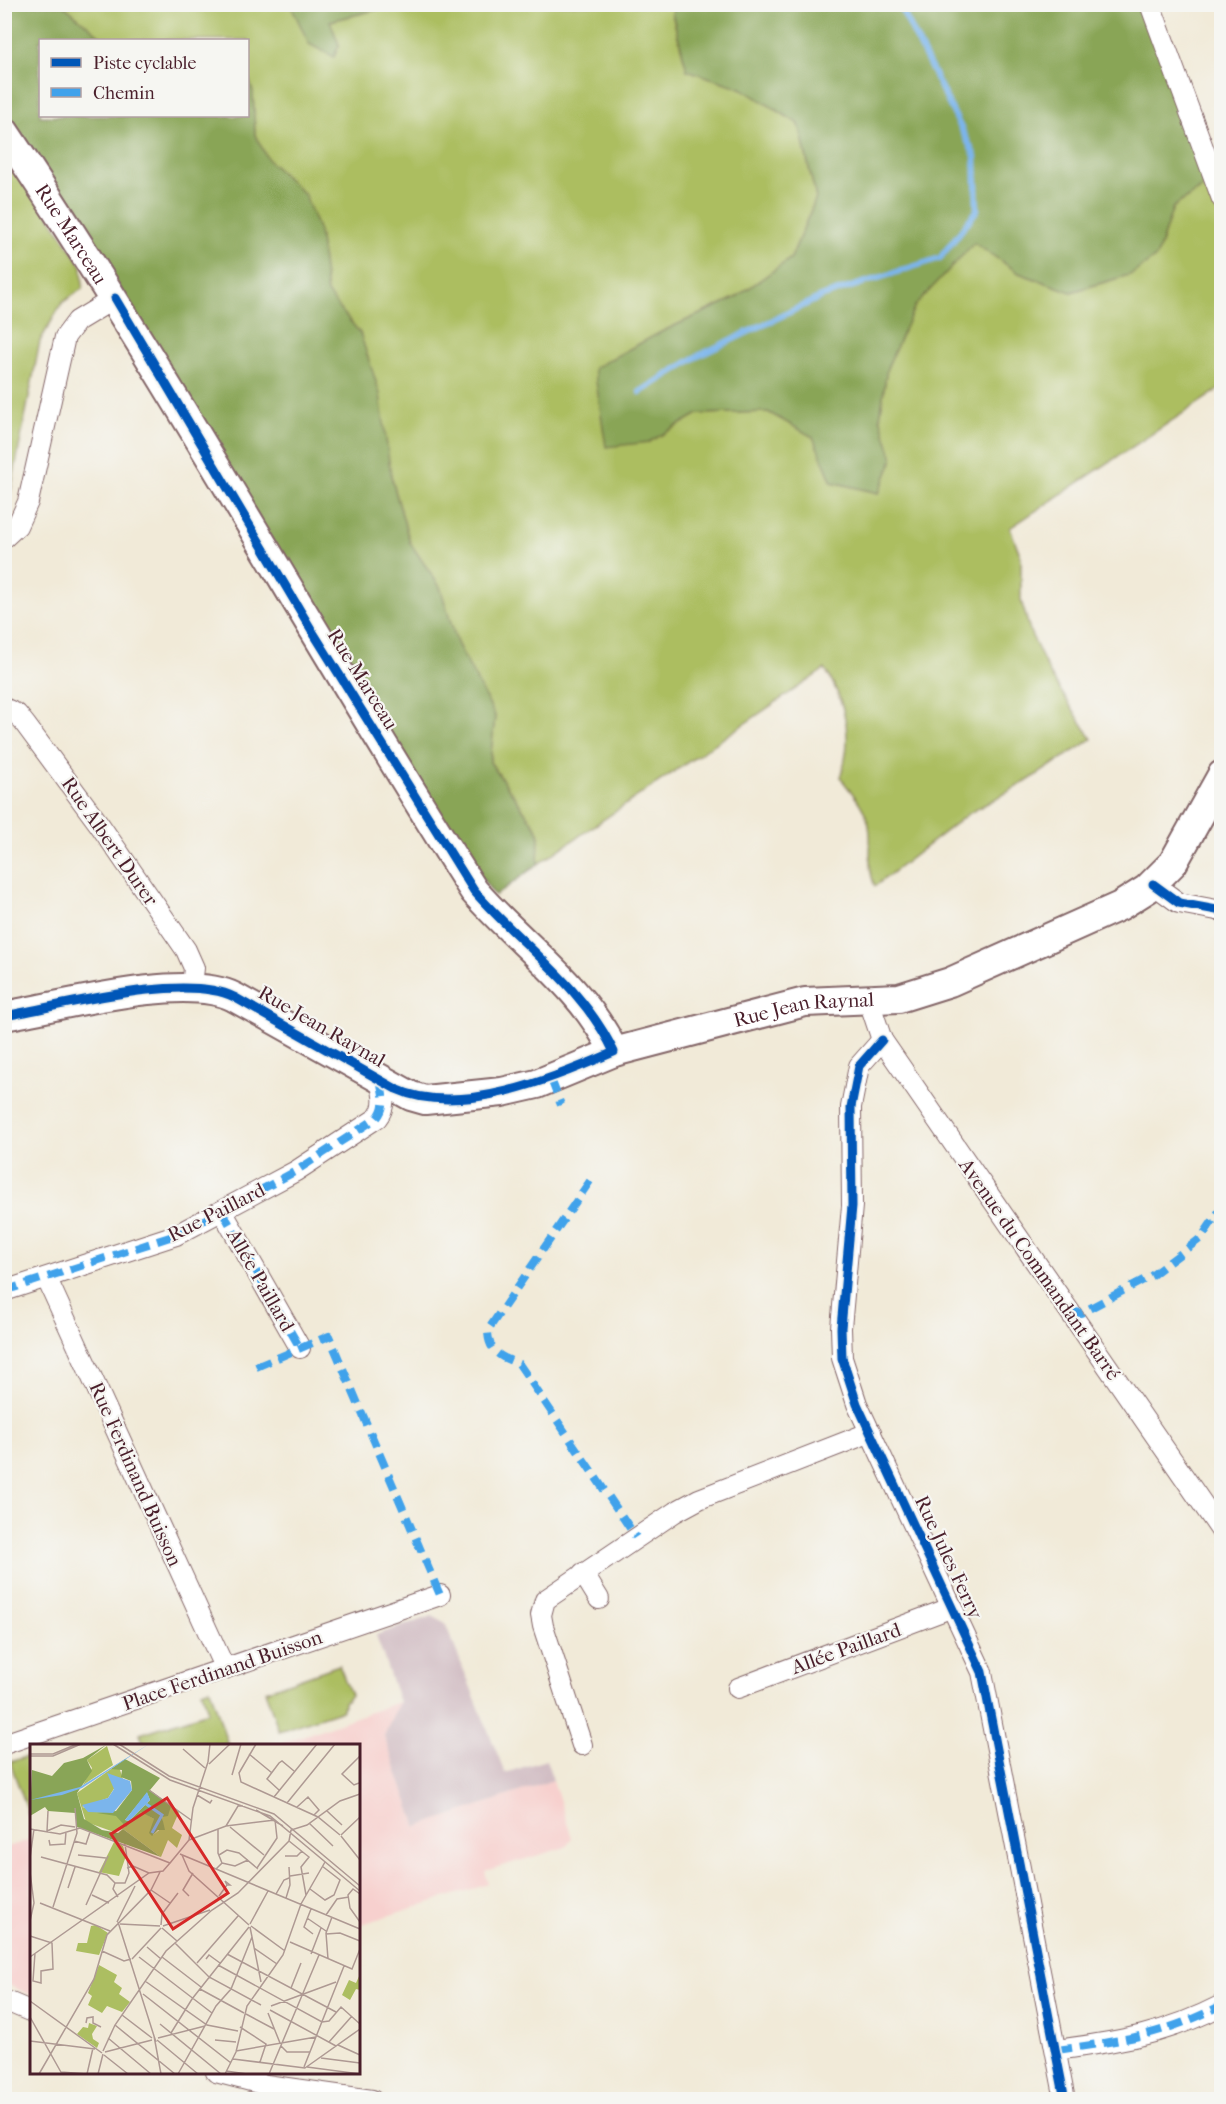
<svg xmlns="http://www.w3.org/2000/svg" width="1226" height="2104" viewBox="0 0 1226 2104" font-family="'IM FELL French Canon',serif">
<rect width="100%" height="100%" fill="#f6f6f2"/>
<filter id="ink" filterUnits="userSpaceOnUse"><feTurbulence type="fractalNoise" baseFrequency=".0167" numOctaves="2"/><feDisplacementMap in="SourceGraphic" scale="12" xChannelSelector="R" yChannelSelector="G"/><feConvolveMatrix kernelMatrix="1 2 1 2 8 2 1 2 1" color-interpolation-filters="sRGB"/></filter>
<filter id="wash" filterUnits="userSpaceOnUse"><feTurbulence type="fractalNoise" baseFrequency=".008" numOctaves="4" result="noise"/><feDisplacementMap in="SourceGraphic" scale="24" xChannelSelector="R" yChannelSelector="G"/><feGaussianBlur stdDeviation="1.35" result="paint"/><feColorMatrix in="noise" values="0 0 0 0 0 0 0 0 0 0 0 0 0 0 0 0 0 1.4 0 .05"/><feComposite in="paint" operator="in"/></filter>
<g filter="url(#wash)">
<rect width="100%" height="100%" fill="#f1ead8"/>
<g fill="#f7d0ce">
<polygon points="399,1702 384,1736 417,1827 553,1780 572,1838 566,1847 485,1871 488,1884 359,1925 358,1746 274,1746"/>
<polygon points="31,1839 32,1839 31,1995 4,1983 5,1848"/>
</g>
<polygon fill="#d2bec4" points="432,1616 445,1623 505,1773 546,1760 553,1780 417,1827 384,1736 399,1702 376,1635"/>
<g fill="#acbe61" stroke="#7b6e46" stroke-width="1.5">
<path d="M63,5H291L292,8L339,45L330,21L396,5H675L672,14L687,70L741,88L799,124L816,198L791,258L735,298L661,332L649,442L698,414L768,412L814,437L832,482L879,493L893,459L880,418L887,368L914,306L974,242L1019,273L1072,292L1132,274L1157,256L1173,207L1214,180L1222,199L1221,388L1010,528L1021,557V600L1031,634L1051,676L1092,739L1029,780L968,814L875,886C865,865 874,842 868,821C863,804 850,791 840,777C854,740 846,702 825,669L538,864L539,832L490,762L495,716L457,643L440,587L410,543L391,476L360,333L327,293L319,232L305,195L269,161L255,135L253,92L248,77V40H105Z"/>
<polygon points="4,147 82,266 83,288 62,303 40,341 11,489 5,504"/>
<polygon points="339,1665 351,1695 344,1702 343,1710 279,1731 265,1691"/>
<polygon points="210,1688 228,1745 144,1745 140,1734 208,1712 202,1691"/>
<polygon points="31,1755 32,1817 30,1818 10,1762"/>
</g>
<g fill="#89a557" stroke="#6a6241" stroke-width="1.5">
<polygon points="4,5 63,5 105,40 40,40 40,116 248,116 248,77 253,92 255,135 269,161 305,195 319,232 327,293 360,333 380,394 391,476 410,543 440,587 457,643 495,716 490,762 539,832 538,864 495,896 448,832 60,190 5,111"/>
<polygon points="291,5 291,4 396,5 330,21 339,45 334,57 309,44"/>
<polygon points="675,5 1150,5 1214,180 1173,207 1157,256 1132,274 1071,292 1019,273 974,243 915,306 887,368 880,418 893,459 879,493 832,482 813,437 768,412 698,414 649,442 606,447 594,368 661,332 735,298 791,258 816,198 799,124 741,88 687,70 672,13"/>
</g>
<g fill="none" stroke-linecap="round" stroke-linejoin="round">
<polyline stroke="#7bb5ec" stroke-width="6" points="640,392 696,357 823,296 940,258 977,210 975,156 899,4"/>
</g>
</g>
<g filter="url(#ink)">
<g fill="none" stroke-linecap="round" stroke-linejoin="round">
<g stroke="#846668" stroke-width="22">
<g id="street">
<polyline points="1150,4 1222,199"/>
<polyline points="4,538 17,526 28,502 65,337 77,321 115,298"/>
<polyline points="4,708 17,714 25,724 99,824 186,950 194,968 192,986"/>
<polyline points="1153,884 1179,903 1222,911"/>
<polyline points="869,1001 882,1040 1222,1532"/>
<polyline points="882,1040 859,1066 851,1107 852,1206 841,1328 842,1358 857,1404 982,1672 1065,2100"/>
<polyline points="222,1211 300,1348"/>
<polyline points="47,1279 225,1669"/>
<path d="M4,1291L176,1235L296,1171L377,1118C387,1106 383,1094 380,1080"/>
<polyline points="583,1573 599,1599"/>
<polyline points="738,1688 953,1607"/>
<polyline points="4,1744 440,1595"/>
<polyline points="582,1745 543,1626 541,1615 545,1600 675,1512 699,1499 871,1432"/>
<polyline points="4,2000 32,2012"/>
<path d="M1057,2050C1120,2041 1164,2035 1222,2005"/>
<polyline points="216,2072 266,2085 372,2100"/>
</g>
</g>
<g stroke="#846668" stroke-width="32">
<g id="secondary">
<path id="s1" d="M4,131C171,378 314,640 474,891C521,945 583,986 614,1052"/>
<path id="s2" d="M4,1016C62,1006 184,972 234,997L411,1096L425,1100L502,1092L537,1084L614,1052L805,1002L899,998L950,982L1120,906L1147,889L1173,863L1222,775"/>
</g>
</g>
<use href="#street" stroke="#fff" stroke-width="20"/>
<use href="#secondary" stroke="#fff" stroke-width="28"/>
<g stroke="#40a2eb" stroke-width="8" stroke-dasharray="15 8" stroke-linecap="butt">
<polyline points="551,1079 561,1105"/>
<path d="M590,1181L488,1330C488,1352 501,1357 519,1364L636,1537"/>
<polyline points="222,1211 300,1348"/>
<path d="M4,1291L176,1235L296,1171L377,1118C387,1106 383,1094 380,1080"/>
<polyline points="1068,1311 1081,1313 1151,1276 1201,1238 1222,1207"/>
<polyline points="256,1367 329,1336 440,1595"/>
<path d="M1057,2050C1120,2041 1164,2035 1222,2005"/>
</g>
<g stroke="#f6f6f2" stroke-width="13">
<g id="cycleway">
<polyline points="1153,884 1179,903 1222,911"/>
<path d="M4,1016C62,1006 184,972 234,997L396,1089C459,1118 555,1078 614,1052C583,986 521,945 474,891L314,634L115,298"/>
<polyline points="882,1040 859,1066 851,1107 852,1206 841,1328 842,1358 857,1404 982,1672 1065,2100"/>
</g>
</g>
<use href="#cycleway" stroke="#0057b8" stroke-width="9"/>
</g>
</g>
<g text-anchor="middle" stroke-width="4.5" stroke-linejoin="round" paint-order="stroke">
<g font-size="20" fill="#4a1f2b" stroke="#f6f6f2">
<text dy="7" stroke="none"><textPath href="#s1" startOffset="123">Rue Marceau</textPath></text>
<text transform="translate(363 679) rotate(58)" y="7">Rue Marceau</text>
<text transform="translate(110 841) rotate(55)" y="7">Rue Albert Durer</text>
<text dy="7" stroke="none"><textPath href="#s2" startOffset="843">Rue Jean Raynal</textPath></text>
<text transform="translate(322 1026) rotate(30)" y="7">Rue Jean Raynal</text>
<text transform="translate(216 1212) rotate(-27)" y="7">Rue Paillard</text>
<text transform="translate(1040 1269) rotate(55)" y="7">Avenue du Commandant Barré</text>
<text transform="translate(261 1280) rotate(60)" y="7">Allée Paillard</text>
<text transform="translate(136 1474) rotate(66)" y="7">Rue Ferdinand Buisson</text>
<text transform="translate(949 1557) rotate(65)" y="7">Rue Jules Ferry</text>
<text transform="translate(846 1648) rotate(-20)" y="7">Allée Paillard</text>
<text transform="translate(222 1670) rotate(-19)" y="7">Place Ferdinand Buisson</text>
</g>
</g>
<g transform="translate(30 1744)">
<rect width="330" height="330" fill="#f1ead8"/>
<path d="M77,2L83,21L53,41L62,24L57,16ZM89,23L93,35L81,32L85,43L78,54L52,63L87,71L95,82L111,67L124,75L123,91L133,83L132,72L141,62L149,68L142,84L152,91L147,104L138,96L131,113L93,85L84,88L56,78L47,49L81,25ZM85,96L93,102L96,112L89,132L69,128ZM66,181L78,189L69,211L46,207L48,199H57L61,182ZM69,221L87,231L84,238L92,244L89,250L100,258L92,268L77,262L72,269L58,261L62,252L58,249ZM330,230V246L326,245L320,256L312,251L319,236L326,239ZM59,279L67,282L62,290L63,295L69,299L67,304L47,290L53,283L58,284Z" fill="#acbe61"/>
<path d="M76,1L57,16L62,27L47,49L54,75L72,86L88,89L93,85L131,113L47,83L45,69L18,67L15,63L0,72L2,26L22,32L34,19L53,14ZM95,15L130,34L120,46L141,62L138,72L132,73L135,86H128L122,92L119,89L124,75L111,68L96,83L86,72L67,69L86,67L102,46L101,37L91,33L92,26L81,25ZM117,49L120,56L99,77L95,76Z" fill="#89a557" fill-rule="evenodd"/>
<path d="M119,0L52,44L32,51L0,56L50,43ZM77,29L100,37L102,46L83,69L58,68L52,61L78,54L84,45ZM117,48L120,56L99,77L95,76Z" fill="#7bb5ec"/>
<path fill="none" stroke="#7bb5ec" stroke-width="3" d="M116,60L132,71L122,89"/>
<path fill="none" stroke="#ae9993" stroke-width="1.5" d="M83,0L140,36L240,72L330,147M89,0L139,32L244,70L330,142M226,0L209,29L211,38L288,73L310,91M153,5L175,24M0,10H23L47,0M219,10L242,29M0,12H23L51,0M178,18L180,0M179,20L200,0M202,31L211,0M329,39L324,41L312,30L330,12M119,46L161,76M249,46L237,35L249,19L252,17L264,27M167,51L180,59L182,56M244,53L287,0M257,59L305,0M267,63L278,53L289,66L284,71M226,66L253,82M297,67L312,81M279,79L303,102M196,82L208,62H213M200,83L234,111M0,85L30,90L50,84L140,119L159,96L163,64L178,18M17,87L31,81L45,83M17,87L18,67M311,91L330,73M311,92L330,116M19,96L20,101L35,100L36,88M159,96L196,82L245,76M44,97L56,100L60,88M259,97L261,86L277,81L310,57L330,50M259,97L279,113L271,123L276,151M150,110L330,185M48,111L76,114M152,111L159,127L219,181M189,111L197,106L209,109L228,125M255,112H267L272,107M11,113L77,131L85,139M0,114L4,85M192,119L205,122L218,116M97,124L103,122L119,129M227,124L247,94L245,76M186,125L192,119L188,109V85M0,128L4,159L0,177M260,132L279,129M38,144L45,123M280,145L295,156L304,151L310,136L292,122M121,146L140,159M246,150L254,136L259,134M330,150L323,145L318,151L320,164L330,178M62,151L79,159M159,152L153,146L163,129M189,152L197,141L195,137L200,141H197M88,153L83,145L85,139H95L99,129L95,100M256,154L260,141L259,123M10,159L80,187M56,161L78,112M23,163L47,89L45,64M281,165L274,183L283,190M296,171L307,155L319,153M277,174L296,187M87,178L105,142M88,178L124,292M90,180L130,182M220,180L238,147M131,181L132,170L148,149M133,182L180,166M221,182L255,207M220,183L231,238M132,184L147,197M296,190L310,189L330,197M0,192L22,199L23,225L11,227V239L3,237L5,209M260,198L322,225L330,205M145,199L179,233L231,261M117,203L131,215M224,204L247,220M72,207L94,217L101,215M197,210L306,268M281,210L291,184M0,213L119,129L133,127L140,119M109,213L182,269M132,213L171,243M102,215L131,184M176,215L179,211L190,219M298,215L296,189L302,173M167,219L208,172M188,221L292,278L299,277L311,263L330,280M115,237L177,281L208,287M261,244L271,219M170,245L214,269M113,250L201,319M0,257L72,309M241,262L306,238M240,266L306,302M238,269L250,299M216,270L244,285M92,271L122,294M0,273L32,330M56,279L57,274L63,273V279L71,283M130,280L191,330M85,281L145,330M210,283L236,300L230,318M141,289L162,255L219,183M78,294L121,330M128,294L175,282M127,296L168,330M185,296L206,298M0,297L65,305M126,298L124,292L131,330M299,298L322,272M308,301L330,311M251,302L257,308H280M73,307L85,281L136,207L182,166L208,149L259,97M206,307L286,293M75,308L122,296M74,311L98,330M291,314L330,319M203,315L275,324M274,323L314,222M277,323L330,330M275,324L330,285M196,327L217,330M31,328L57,330M9,330L64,235L77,191L121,146L130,128M57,330L63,304M68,330L73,310M148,330L186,262L201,245L222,193M195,330L206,308L217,262L253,211L271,160L295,118M239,330L289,211"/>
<path fill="#d62828" fill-opacity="0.15" stroke="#d62828" stroke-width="3" d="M137,54L198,149L143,185L81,90Z"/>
<rect width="330" height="330" fill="none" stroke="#4a1f2b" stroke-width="3"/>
</g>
<rect width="1226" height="2104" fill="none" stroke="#f6f6f2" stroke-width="24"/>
<rect x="39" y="39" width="210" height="78" fill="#f6f6f2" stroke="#b1a0a2" stroke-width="1.5"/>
<rect x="51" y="58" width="30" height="9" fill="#0057b8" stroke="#b1a0a2" stroke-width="1.5"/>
<text x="93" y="69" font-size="18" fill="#4a1f2b">Piste cyclable</text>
<rect x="51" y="88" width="30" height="9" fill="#40a2eb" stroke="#b1a0a2" stroke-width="1.5"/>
<text x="93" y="99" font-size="18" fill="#4a1f2b">Chemin</text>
</svg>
